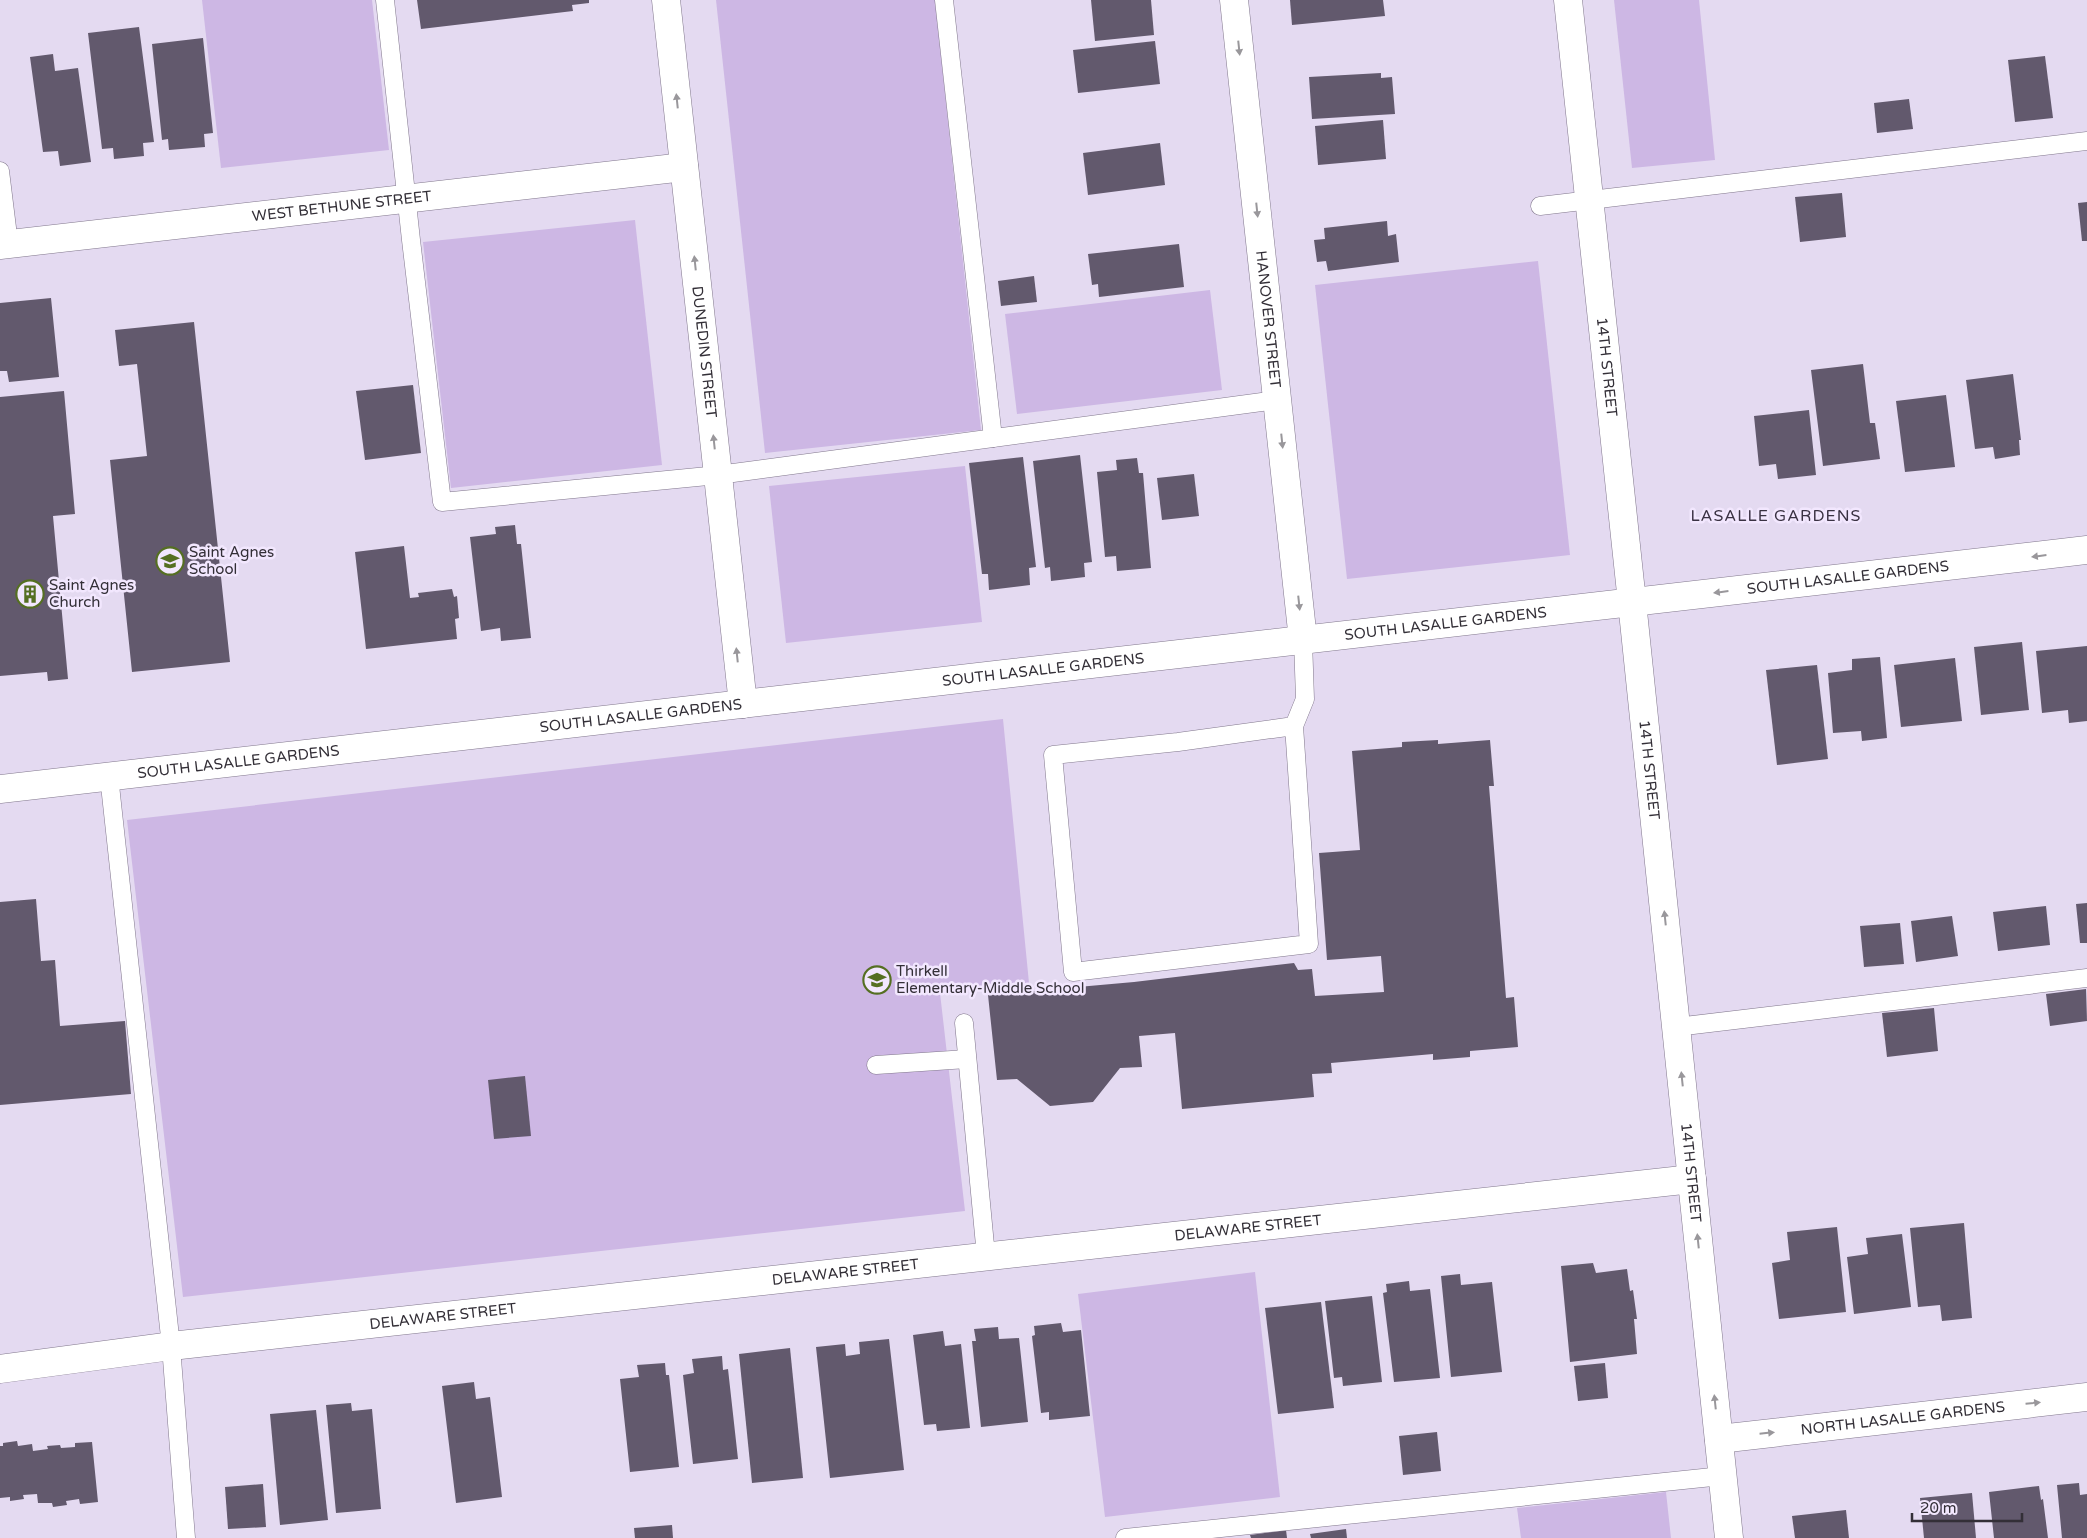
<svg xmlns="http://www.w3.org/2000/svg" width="2087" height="1538" viewBox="0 0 2087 1538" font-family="'Varela Round',sans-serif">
<rect width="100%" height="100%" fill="#e4daf1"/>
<g fill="#cdb7e4">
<polygon points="202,0 372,0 389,150 221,168"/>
<polygon points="716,0 935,0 981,430 765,453"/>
<polygon points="1614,0 1699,0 1715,160 1632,168"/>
<polygon points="635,220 662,465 451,488 423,242"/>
<polygon points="1538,261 1570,555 1347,579 1315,285"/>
<polygon points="1210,290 1222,390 1017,414 1005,314"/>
<polygon points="965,466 982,622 786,643 769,486"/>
<polygon points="1003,719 1029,983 940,993 965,1211 183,1297 127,820"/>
<polygon points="1255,1272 1280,1497 1105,1517 1078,1294"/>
<polygon points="1666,1492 1671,1538 1521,1538 1517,1508"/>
</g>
<g fill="#62596d">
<polygon points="417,0 589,0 589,3 572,5 573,11 421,29"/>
<polygon points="1091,0 1151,0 1154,35 1095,41"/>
<polygon points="1290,0 1383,0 1385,16 1292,25"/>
<polygon points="139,27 154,142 143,143 144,156 114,159 113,148 102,149 88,33"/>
<polygon points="203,38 213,133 204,134 205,147 169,150 168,139 162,140 152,44"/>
<polygon points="1155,41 1160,84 1078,93 1073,50"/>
<polygon points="53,54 55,71 78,68 91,162 60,166 58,151 43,152 30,57"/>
<polygon points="2045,56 2053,118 2015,122 2008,60"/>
<polygon points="1381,73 1381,78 1392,77 1395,114 1312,119 1309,77"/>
<polygon points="1909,99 1913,129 1877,133 1874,103"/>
<polygon points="1383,120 1386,159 1318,165 1315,126"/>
<polygon points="1160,143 1165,185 1088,195 1083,153"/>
<polygon points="1842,193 1846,237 1800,242 1795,197"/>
<polygon points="2087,202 2087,241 2082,241 2078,203"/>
<polygon points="1387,221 1388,236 1396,234 1399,262 1328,271 1326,261 1317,262 1314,240 1325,239 1324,228"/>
<polygon points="1179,244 1184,287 1099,297 1098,284 1092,285 1088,254"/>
<polygon points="1034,276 1037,302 1001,306 998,281"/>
<polygon points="51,298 59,377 9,382 7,371 0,371 0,303"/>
<polygon points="194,322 230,662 132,672 110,460 147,456 137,364 119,366 115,330"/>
<polygon points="1863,364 1870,423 1875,423 1880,459 1823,466 1811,370"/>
<polygon points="2013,374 2021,440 2019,440 2020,455 1995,459 1993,447 1975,449 1966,380"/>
<polygon points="413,385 421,453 365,460 356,391"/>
<polygon points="64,391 75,514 53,516 68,679 48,681 47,672 0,676 0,397"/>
<polygon points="1946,395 1955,467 1905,472 1896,401"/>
<polygon points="1809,410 1816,475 1778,479 1776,464 1759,466 1754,416"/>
<polygon points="1080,455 1092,562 1084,563 1085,577 1051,581 1050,567 1045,568 1033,461"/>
<polygon points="1023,457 1036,567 1029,568 1030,585 989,590 988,574 982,574 969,463"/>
<polygon points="1137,458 1139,473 1143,473 1151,568 1117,571 1116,556 1105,557 1097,472 1117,470 1116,460"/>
<polygon points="1194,474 1199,516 1162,520 1157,478"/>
<polygon points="515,525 517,544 521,544 531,638 501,641 500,628 481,631 470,537 496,534 495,527"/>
<polygon points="404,546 410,598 419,597 418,593 452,589 454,597 457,596 459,618 455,619 457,639 366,649 355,552"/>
<polygon points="2022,642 2029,710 1981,715 1974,647"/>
<polygon points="2087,646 2087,721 2069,723 2068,710 2042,713 2036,651"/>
<polygon points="1880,657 1887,738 1862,741 1861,731 1833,733 1828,673 1852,670 1852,659"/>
<polygon points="1955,658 1962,721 1901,727 1894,665"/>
<polygon points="1817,665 1828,759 1777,765 1766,670"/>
<polygon points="1438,740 1438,744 1490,740 1494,786 1489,786 1506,998 1514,997 1518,1047 1470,1051 1470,1057 1433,1060 1433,1054 1331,1063 1332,1073 1312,1074 1314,1097 1182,1109 1175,1033 1139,1036 1142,1067 1120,1068 1093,1102 1050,1106 1017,1079 997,1080 988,995 1134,982 1294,963 1298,970 1312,969 1315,996 1384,992 1381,956 1327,960 1319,853 1360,850 1352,751 1402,747 1402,742"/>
<polygon points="36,899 41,961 55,960 60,1026 125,1021 131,1094 0,1105 0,902"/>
<polygon points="2087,903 2087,943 2080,943 2076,904"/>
<polygon points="2046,906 2050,945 1998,951 1993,912"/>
<polygon points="1952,916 1958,956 1916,962 1911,921"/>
<polygon points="1900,923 1904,964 1864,967 1860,926"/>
<polygon points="2086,989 2087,1021 2050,1026 2046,994"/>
<polygon points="1934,1008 1938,1051 1887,1057 1882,1013"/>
<polygon points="525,1076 531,1136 494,1139 488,1080"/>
<polygon points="1964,1223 1972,1318 1942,1321 1940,1305 1918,1307 1910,1228"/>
<polygon points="1837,1227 1846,1312 1779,1319 1772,1263 1790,1260 1787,1232"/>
<polygon points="1902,1234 1911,1307 1854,1314 1847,1257 1868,1254 1866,1238"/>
<polygon points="1593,1263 1596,1273 1627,1269 1630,1291 1633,1290 1637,1319 1634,1319 1637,1354 1570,1362 1561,1266"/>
<polygon points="1460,1274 1461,1285 1492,1282 1502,1372 1451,1377 1441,1276"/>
<polygon points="1409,1281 1410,1291 1430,1289 1440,1378 1394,1382 1383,1293 1387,1292 1386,1284"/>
<polygon points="1372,1296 1382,1382 1343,1386 1342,1377 1334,1378 1325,1301"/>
<polygon points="1321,1302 1334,1408 1278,1414 1265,1308"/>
<polygon points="1061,1323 1063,1332 1081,1330 1090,1416 1049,1420 1049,1412 1041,1413 1032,1336 1035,1335 1034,1326"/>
<polygon points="998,1327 999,1339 1019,1338 1028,1422 981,1427 972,1341 976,1341 974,1329"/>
<polygon points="943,1331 945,1346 961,1344 970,1428 937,1431 936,1424 924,1425 913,1335"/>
<polygon points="889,1339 904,1470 830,1478 816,1347 845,1344 846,1356 860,1354 859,1342"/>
<polygon points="790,1348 803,1478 752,1483 739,1354"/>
<polygon points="722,1356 723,1370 728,1369 738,1459 693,1464 683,1375 694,1373 692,1359"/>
<polygon points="665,1363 666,1375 669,1375 679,1467 630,1472 620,1379 639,1377 637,1365"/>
<polygon points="1605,1363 1608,1398 1578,1401 1574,1366"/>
<polygon points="474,1382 476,1399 490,1397 502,1497 456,1503 442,1386"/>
<polygon points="351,1403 352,1411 372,1409 381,1509 336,1513 326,1405"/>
<polygon points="316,1410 328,1520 280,1525 270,1414"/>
<polygon points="1437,1432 1441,1471 1403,1475 1399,1436"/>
<polygon points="17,1441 18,1446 32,1444 33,1451 48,1449 47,1446 60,1445 61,1448 75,1447 75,1443 92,1442 98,1502 80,1504 79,1499 66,1501 67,1505 53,1507 52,1503 38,1503 37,1494 23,1495 24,1499 10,1501 10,1497 0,1498 0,1446 3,1446 3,1443"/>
<polygon points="2079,1483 2080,1495 2087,1494 2087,1538 2062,1538 2057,1485"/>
<polygon points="263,1484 266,1527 228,1529 225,1487"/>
<polygon points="2039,1486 2041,1500 2043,1499 2048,1538 1994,1538 1989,1492"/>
<polygon points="1972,1493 1976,1538 1924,1538 1920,1498"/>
<polygon points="1846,1510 1849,1538 1795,1538 1792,1516"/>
<polygon points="672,1525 673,1538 635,1538 634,1528"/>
<polygon points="1346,1529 1347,1538 1311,1538 1310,1534"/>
<polygon points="1286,1530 1287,1538 1251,1538 1250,1535"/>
</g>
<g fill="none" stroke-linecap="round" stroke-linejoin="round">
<g stroke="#81778c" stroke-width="19">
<g id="service">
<polyline points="385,0 411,240 442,502 718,475 1277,400"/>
<polyline points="944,0 993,438"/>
<polyline points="0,171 9,244"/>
<polyline points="1540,206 2087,141"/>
<polyline points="1294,726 1178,742 1053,755 1073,972 1309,944 1294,726 1305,699 1303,640"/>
<polyline points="109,776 171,1346 186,1538"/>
<polyline points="964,1023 986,1256"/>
<polyline points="1676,1027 2087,978"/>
<polyline points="876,1065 967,1059"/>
<polyline points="1125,1538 1722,1476"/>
</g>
</g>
<g stroke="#81778c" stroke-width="29">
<g id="minor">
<path id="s1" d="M666,0L743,704"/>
<path id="s2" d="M1234,0L1303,640"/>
<path id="s3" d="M0,245L684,167"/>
<path id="s4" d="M0,789L2087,550"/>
<path id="s5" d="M0,1369L171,1346L1692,1179"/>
<path id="s6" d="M1719,1439L2087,1397"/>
</g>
</g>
<g stroke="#81778c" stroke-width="29">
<g id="tertiary">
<path id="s7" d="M1568,0L1632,602L1729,1538"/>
</g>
</g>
<use href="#service" stroke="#fff" stroke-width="18"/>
<use href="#minor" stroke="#fff" stroke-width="28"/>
<use href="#tertiary" stroke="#fff" stroke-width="28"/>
</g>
<defs><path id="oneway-solid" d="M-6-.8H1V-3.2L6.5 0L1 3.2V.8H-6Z" transform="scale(1.25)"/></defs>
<g fill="#99979b">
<use href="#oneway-solid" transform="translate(1239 48) rotate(84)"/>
<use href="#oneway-solid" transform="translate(677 101) rotate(-96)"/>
<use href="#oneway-solid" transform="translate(1257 210) rotate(84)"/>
<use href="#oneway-solid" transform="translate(695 263) rotate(-96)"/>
<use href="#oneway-solid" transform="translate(1282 441) rotate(84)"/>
<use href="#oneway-solid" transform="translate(714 442) rotate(-96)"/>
<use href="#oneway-solid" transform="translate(2039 556) rotate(173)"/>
<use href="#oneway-solid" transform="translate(1721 592) rotate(173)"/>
<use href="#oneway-solid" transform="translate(1299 603) rotate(84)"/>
<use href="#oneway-solid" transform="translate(737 655) rotate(-96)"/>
<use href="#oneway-solid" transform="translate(1665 918) rotate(-96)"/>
<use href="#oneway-solid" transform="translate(1682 1079) rotate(-96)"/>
<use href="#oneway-solid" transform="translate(1698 1241) rotate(-96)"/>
<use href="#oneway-solid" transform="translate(1715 1402) rotate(-96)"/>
<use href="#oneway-solid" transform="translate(2033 1403) rotate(-6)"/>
<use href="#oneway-solid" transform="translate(1767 1433) rotate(-6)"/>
</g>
<defs>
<g id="school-ring" transform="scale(1.4375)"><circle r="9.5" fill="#f2e7fe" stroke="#556f22" stroke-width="1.5"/><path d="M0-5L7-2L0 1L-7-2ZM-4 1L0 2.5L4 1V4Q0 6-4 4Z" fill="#556f22"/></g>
<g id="building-ring" transform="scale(1.4375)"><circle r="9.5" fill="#f2e7fe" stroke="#556f22" stroke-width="1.5"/><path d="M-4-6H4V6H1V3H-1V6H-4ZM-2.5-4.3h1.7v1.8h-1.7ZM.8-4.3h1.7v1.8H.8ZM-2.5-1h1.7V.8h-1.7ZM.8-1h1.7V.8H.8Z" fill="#556f22"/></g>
</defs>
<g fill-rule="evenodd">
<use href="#school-ring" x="170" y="561"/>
<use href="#building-ring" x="30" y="594"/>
<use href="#school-ring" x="877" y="980"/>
</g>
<g text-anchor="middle" stroke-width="5" stroke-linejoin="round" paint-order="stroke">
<g font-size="15" fill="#332f37" stroke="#f2e7fe">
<text dy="5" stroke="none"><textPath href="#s3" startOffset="344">WEST BETHUNE STREET</textPath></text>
<text dy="5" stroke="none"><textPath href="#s2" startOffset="321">HANOVER STREET</textPath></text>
<text dy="5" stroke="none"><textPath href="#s1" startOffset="354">DUNEDIN STREET</textPath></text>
<text dy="5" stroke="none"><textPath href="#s7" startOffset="369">14TH STREET</textPath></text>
<text dy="5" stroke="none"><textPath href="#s4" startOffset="1860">SOUTH LASALLE GARDENS</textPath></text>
<text dy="5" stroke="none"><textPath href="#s4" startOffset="1455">SOUTH LASALLE GARDENS</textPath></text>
<text dy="5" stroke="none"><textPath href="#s4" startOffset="1050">SOUTH LASALLE GARDENS</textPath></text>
<text dy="5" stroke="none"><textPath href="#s4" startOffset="645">SOUTH LASALLE GARDENS</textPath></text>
<text dy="5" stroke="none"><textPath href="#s4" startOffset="240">SOUTH LASALLE GARDENS</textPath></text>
<text dy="5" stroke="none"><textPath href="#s7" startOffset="774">14TH STREET</textPath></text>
<text dy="5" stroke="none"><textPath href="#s7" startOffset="1179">14TH STREET</textPath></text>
<text dy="5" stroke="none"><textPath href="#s5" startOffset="1256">DELAWARE STREET</textPath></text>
<text dy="5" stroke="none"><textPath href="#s5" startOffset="851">DELAWARE STREET</textPath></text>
<text dy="5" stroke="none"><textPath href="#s5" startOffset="446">DELAWARE STREET</textPath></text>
<text dy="5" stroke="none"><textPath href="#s6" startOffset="185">NORTH LASALLE GARDENS</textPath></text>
</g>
<g font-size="15" fill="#332f37" stroke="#f2e7fe" text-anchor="start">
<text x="189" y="557">Saint Agnes<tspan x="189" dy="17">School</tspan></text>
<text x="49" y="590">Saint Agnes<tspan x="49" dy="17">Church</tspan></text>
<text x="896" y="976">Thirkell<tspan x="896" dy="17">Elementary-Middle School</tspan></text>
</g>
<g font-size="16" letter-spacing="1" fill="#3a3243" stroke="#f2e7fe">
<text x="1776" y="521">LASALLE GARDENS</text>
</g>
</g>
<path d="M1912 1513v8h110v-8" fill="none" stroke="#332f37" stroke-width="2.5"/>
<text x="1920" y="1513" font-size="15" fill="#332f37" stroke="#f2e7fe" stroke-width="4" paint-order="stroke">20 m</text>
</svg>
